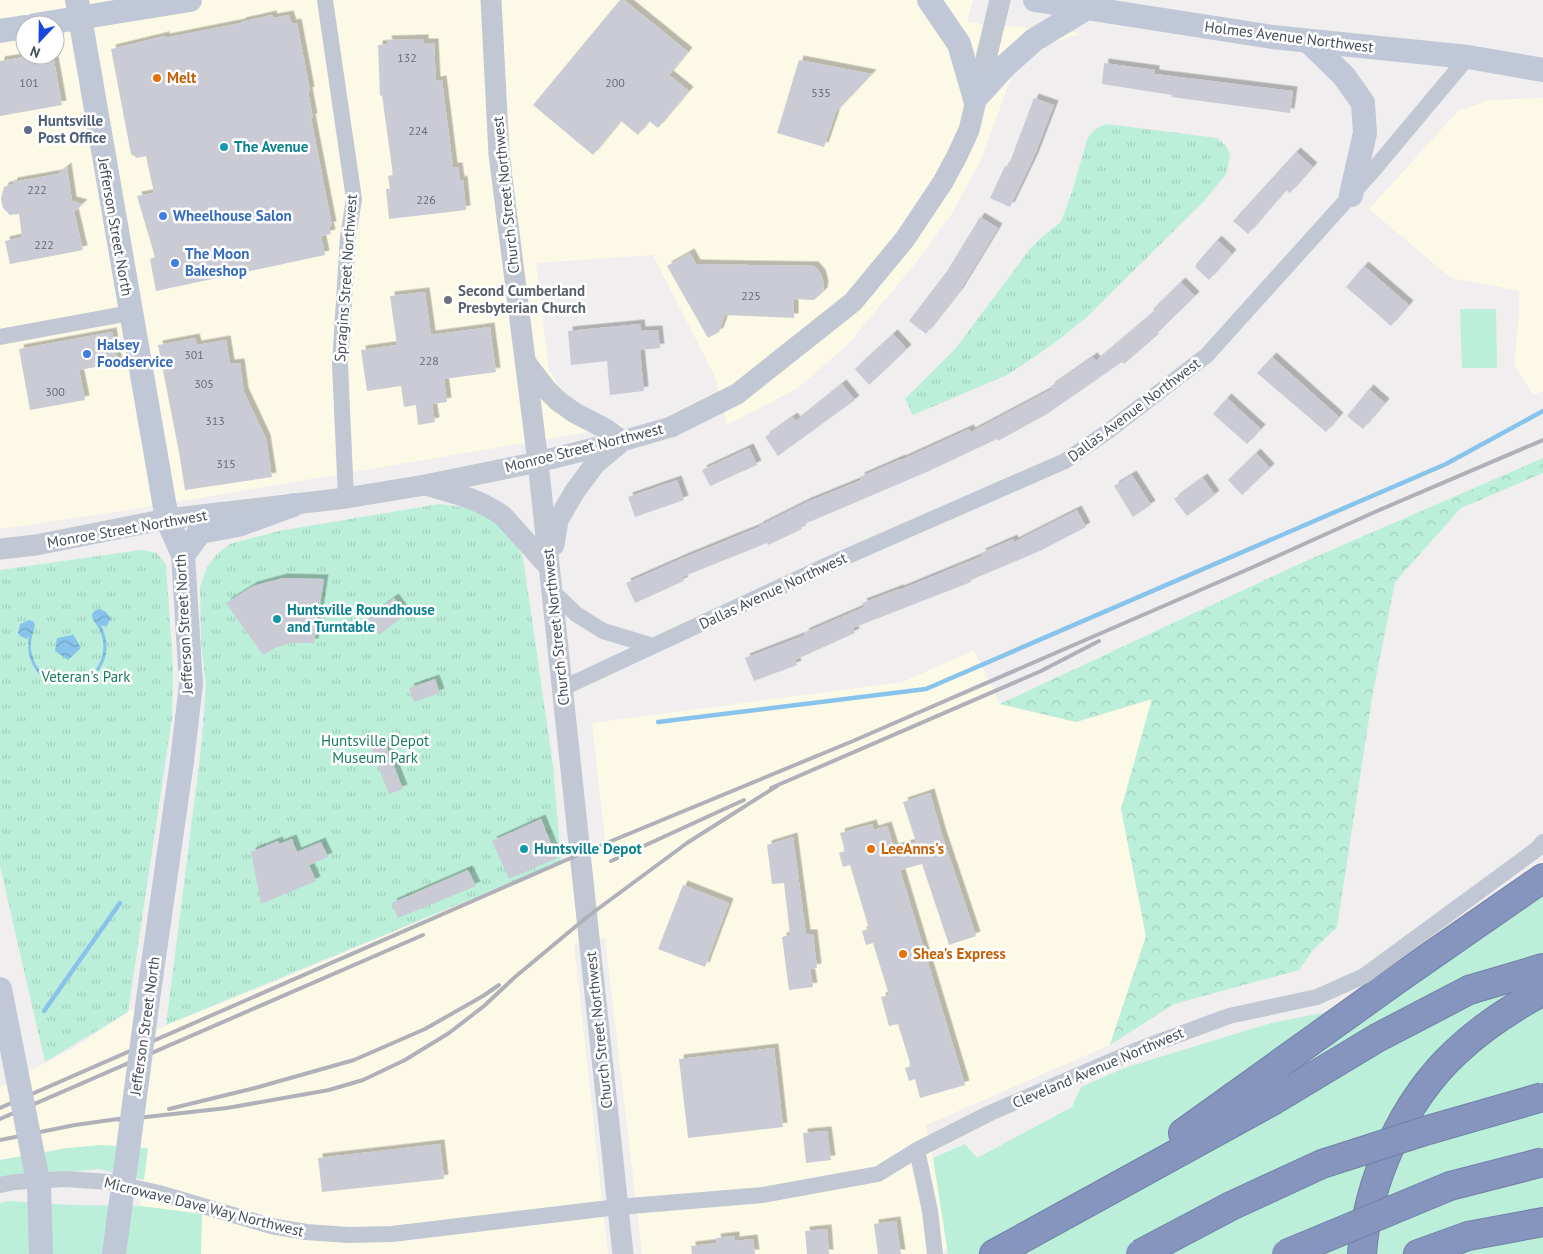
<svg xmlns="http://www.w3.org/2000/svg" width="1543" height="1254" viewBox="0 0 1543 1254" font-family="'PT Sans',sans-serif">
<defs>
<pattern id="forest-crowns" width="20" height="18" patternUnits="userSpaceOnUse" patternTransform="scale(1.25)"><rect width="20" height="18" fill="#bbefd9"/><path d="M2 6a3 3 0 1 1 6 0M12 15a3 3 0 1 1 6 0" fill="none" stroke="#a2cfbc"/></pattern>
<pattern id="park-tufts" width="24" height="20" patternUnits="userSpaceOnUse" patternTransform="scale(1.25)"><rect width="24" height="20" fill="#bbefd9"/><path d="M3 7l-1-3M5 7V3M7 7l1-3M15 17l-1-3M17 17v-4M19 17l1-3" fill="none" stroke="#a2cfbc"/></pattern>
<pattern id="water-waves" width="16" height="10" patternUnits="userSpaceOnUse" patternTransform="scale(1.25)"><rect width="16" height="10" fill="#88c3ec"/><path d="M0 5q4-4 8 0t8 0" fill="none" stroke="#71a1c2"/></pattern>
<filter id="shadow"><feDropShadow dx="4.5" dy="-4.5" stdDeviation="0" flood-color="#0004"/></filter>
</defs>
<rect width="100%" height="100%" fill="#f0eeee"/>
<g fill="#fcfae6" fill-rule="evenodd">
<path d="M0,0H973L967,22L1083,33L1041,46L1012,75L981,160L951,215L910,270L848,344L798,388L727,425L716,379L653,255L536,263L549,370L569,402L594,416L625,426L129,510L0,529ZM25,25H55V55H25Z"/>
<polygon points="1543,98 1543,391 1533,395 1514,364 1519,315 1519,291 1451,278 1369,209 1458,111 1490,100"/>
<polygon points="974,650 1000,704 1076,722 1153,699 1121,809 1146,936 1110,1045 926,1125 933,1158 948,1249 939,1254 642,1254 605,938 574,944 608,1254 201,1254 202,1214 140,1206 148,1148 67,1148 0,1160 0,1087 77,1046 148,999 143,1038 166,1025 265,986 561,862 605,839 592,723 903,682"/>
</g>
<g fill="#bbefd9">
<polygon points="1460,309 1496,309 1497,368 1462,368"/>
<polygon points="1543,892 1543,1254 948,1254 933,1158 965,1144 977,1158 1072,1107 1081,1087 1124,1068 1271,1023 1384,1001"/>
<polygon points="101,1145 148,1148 144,1180 99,1169 0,1179 0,1160 67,1148"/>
<polygon points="10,1201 71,1205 140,1206 202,1214 201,1254 0,1254 0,1203"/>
</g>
<polygon fill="url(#forest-crowns)" points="1543,458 1543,473 1461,508 1395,582 1373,692 1337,927 1313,950 1299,970 1174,1004 1110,1045 1146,936 1121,809 1152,699 1076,722 1000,704 1297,565"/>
<g fill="url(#park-tufts)">
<path d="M1106,124L1217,138L1226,146L1230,154L1227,173L1205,200L1087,317L1056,342L1009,374L913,415L905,399L956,348L1030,249L1043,236L1061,222L1072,192L1087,140C1092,131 1097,127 1106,124Z"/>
<path d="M439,504C448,505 457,506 466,508C490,513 514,536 523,558L553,765L561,862L166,1025L201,749L206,686L201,642L200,587L207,567L217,554L230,544L279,531Z"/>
<polygon points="141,550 157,553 166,565 173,667 172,718 128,1012 45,1062 0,866 0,570"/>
</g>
<g fill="url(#water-waves)">
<path d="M100,609L106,612L111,619L106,627L101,625C109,641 109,657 98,671L96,669C105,657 106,640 98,627C96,623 92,620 92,616C92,613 94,612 96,610Z"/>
<path d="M29,620L34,622C36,628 33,631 32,637C28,652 35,667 46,676L44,679C31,667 26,654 29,636L27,639L20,636L18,633L20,624Z"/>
<polygon points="73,634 81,648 68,660 55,651 57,638 72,635"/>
</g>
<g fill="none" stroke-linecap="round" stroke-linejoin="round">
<g stroke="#88c3ec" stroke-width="4.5">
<polyline points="658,722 926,689 1446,464 1543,411"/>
<polyline points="44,1011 120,903"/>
</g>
</g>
<g fill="#cacbd4" filter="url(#shadow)">
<polygon points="620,0 624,0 688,52 669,75 689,91 658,128 649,121 638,135 621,121 593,155 533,105"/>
<polygon points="272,15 273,18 289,15 292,24 297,23 310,91 308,92 313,118 311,118 332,226 329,226 331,234 321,236 325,255 156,291 150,259 155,257 137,196 154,193 146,156 137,158 131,154 111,49 165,36 165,38 241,23 241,22"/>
<polygon points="424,39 424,43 434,43 436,81 442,80 453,167 458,167 460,181 463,180 466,210 389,219 386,189 390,189 388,176 393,175 382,95 380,96 378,45 388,44 387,40"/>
<polygon points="37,55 53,55 62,105 0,116 0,61"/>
<polygon points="799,60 872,74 836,112 824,147 777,133"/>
<polygon points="1104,63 1155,70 1155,74 1293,91 1290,113 1171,97 1172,95 1102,84"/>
<polygon points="1034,98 1054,105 1034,157 1010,207 990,198 1005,166 1008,167"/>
<polygon points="1296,152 1313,167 1290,193 1286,190 1248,234 1233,221"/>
<polygon points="67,167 72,201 83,204 74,212 83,250 10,264 5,241 22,237 19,214 10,215 3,208 1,198 4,187 13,184 13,182 58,174"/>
<polygon points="980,217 998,228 959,292 926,334 909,321 947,271"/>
<polygon points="1217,240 1232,254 1209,280 1196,268 1196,264"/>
<polygon points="690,253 696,264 814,266 821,274 824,285 823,292 814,300 794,299 794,318 725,315 719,332 708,338 667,266"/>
<polygon points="1364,266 1409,305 1391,326 1346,287"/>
<polygon points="1181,282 1195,296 1153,337 1154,338 1124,364 1122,362 1047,414 998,441 997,439 929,471 800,526 802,529 768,545 767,543 682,577 684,581 635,603 626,583 685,557 759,527 759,526 807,502 861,480 860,477 901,459 901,460 969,429 971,432 1052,389 1050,387 1093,357 1096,361 1155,311 1153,309"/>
<polygon points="425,292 431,335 490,327 496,372 444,379 447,402 432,404 435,422 418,425 416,405 404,407 401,386 367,391 361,350 397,345 390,296"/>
<polygon points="640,324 641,331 658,330 660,348 640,350 644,391 610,395 607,361 571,365 568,331"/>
<polygon points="112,332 118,363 79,370 85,400 30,410 19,349"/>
<polygon points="893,334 907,349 869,385 855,369"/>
<polygon points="195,338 197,345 226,340 230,364 240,363 244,392 266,439 272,477 185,490 179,452 158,345"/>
<polygon points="1272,357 1339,417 1326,432 1257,373"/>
<polygon points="842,384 855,400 778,456 765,437 793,417 796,421"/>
<polygon points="1369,389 1385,403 1363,429 1347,416"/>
<polygon points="1227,398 1261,429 1247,444 1213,414"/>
<polygon points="749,448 757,465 710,486 702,470"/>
<polygon points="1256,453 1270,468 1242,495 1228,480"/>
<polygon points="1132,475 1151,505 1133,517 1114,486"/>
<polygon points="1203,478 1215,495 1187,516 1174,499"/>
<polygon points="677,480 684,500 635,517 628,497"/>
<polygon points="1077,510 1086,527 1040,551 971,580 971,582 853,628 855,633 795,660 797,665 754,681 745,658 805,635 804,633 864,607 862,603 899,589 899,590 982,556 981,553 1013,539 1014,542"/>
<polygon points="283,578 324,579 314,643 290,643 275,648 263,655 226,603 253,586"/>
<polygon points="394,598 406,614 379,635 367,618"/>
<polygon points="435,679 440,693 414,702 409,688"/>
<polygon points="385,743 403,789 389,794 371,748"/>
<polygon points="930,793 942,835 976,936 949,945 922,864 900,870 965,1085 920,1098 915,1079 909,1081 905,1068 911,1066 898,1024 889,1026 881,997 889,995 873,943 866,945 862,931 869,929 850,865 843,867 839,853 845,851 840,833 872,824 874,830 887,826 894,848 916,842 903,802"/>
<polygon points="541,819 557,858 509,879 492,841"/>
<polygon points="793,837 806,934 813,934 817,968 810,969 813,987 789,990 782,937 790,935 784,883 772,884 767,845"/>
<polygon points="292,839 297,852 321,842 328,857 309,865 316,881 261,904 251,852 278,841 279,844"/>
<polygon points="468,870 476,886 398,918 392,903"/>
<polygon points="683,885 729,903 705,967 658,949"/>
<polygon points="774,1048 783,1127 688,1138 679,1059"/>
<polygon points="827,1131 831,1160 806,1163 803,1133"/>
<polygon points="440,1144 444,1179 322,1192 318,1158"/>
<polygon points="896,1221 901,1254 878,1254 874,1224"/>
<polygon points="827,1229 829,1254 807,1254 805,1231"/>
<polygon points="735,1236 735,1241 753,1239 755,1254 692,1254 691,1246 717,1243 716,1238"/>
</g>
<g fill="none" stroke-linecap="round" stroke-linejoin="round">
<g stroke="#7080a9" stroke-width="30">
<g id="motorway">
<polyline points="1183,1133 1399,978 1543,878"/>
<polyline points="994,1254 1274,1100 1377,1038 1469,990 1543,968"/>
<path d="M1362,1254C1367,1182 1403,1101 1456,1052C1482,1027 1512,1008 1543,991"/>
<polyline points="1418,1254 1468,1236 1543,1222"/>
</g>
</g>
<g stroke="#c1c7d3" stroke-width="16">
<polyline points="325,0 354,199 348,237 340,364 346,498"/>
<polyline points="0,337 130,313"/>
<polyline points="552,591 576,614 603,631 653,646"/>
<polyline points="563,688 825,566 1065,461 1107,432 1207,355 1370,174 1468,57"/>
<polyline points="917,1150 930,1211 935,1254"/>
<polyline points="0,1185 15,1182 65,1179 109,1182 159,1193 271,1226 306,1232 349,1235 392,1234 618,1207 763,1195 878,1174 917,1150 990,1113 1137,1050 1229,1016 1317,997 1364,976 1537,849 1543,842"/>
</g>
<g stroke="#c1c7d3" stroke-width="21">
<polyline points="491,0 499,154 538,462 623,1254"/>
<polyline points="527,364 546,389 558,401 575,413 606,429 622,441"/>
<path d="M429,486C456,494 480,499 503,516L549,567"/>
<polyline points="554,545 558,520 575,491 595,464 618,445"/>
<polyline points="0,549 36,545 167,519 346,498 425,485 538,462 622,441 671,427 737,394 853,302 905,239 943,182 957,156 969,130 1000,0"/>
</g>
<g stroke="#c0c7d7" stroke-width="24">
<polyline points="77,0 167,519 183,555 191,684 182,761"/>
<polyline points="929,0 959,44 975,99"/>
<polyline points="1035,0 1272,37 1468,57 1543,70"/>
<polyline points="35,25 190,0"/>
<polyline points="0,31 25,27"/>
<polyline points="1309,42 1344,76 1363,103 1365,133 1351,195"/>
<polyline points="975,99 1006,65 1034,40 1087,8"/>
<polyline points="183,555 200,532 238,525 293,505"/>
</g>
<use href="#motorway" stroke="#8595bd" stroke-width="28"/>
<g stroke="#b0b1b8" stroke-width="4">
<polyline points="771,788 1041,671 1099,641"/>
<polyline points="611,861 744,800"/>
<polyline points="0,1108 580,854 853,741 1251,568 1377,511 1543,440"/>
<polyline points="169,1109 255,1088 354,1060 425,1029 483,996 499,985"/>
<polyline points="0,1119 423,935"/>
<polyline points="119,1120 227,1108 329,1090 363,1080 405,1060 449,1033 484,1006 515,977 587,917 687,843 777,786"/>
<polyline points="0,1140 75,1125 125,1118"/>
</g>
<g stroke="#7080a9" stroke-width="30" stroke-linecap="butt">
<g id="motorway-bridge">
<polyline points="1140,1254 1231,1206 1322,1164 1428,1130 1543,1097"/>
<polyline points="1286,1254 1450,1186 1543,1162"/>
</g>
</g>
<g stroke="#c0c7d7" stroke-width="24">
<polyline points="0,989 39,1186 41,1254"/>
<polyline points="114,1254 148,999 182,761"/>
</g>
<use href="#motorway-bridge" stroke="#8595bd" stroke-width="28"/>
</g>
<g fill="#e8710a" stroke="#fff" stroke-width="2">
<circle cx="157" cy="78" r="5"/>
<circle cx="871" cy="849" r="5"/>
<circle cx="903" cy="954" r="5"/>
</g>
<circle fill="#5c6f8a" stroke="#fff" stroke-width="2" cx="28" cy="130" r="5"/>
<g fill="#0f9aa8" stroke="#fff" stroke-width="2">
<circle cx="224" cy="147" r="5"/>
<circle cx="277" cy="619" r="5"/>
<circle cx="524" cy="849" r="5"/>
</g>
<g fill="#3f7fe0" stroke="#fff" stroke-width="2">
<circle cx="163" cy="216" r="5"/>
<circle cx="175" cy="263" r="5"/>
<circle cx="87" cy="354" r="5"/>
</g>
<circle fill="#6b7280" stroke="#fff" stroke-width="2" cx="448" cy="300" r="5"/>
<g text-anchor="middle" stroke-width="5" stroke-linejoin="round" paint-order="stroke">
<g font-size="12" fill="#676c79">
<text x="407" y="62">132</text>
<text x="29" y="87">101</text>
<text x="615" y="87">200</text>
<text x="821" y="97">535</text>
<text x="418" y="135">224</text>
<text x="37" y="194">222</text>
<text x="426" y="204">226</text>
<text x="44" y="249">222</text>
<text x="751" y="300">225</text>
<text x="194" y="359">301</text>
<text x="429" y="365">228</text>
<text x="204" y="388">305</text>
<text x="55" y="396">300</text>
<text x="215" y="425">313</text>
<text x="226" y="468">315</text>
</g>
<g font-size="15" fill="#464d5b" stroke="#fff">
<text transform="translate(1289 37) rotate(7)" y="5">Holmes Avenue Northwest</text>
<text transform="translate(506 195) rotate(-96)" y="5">Church Street Northwest</text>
<text transform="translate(115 227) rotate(80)" y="5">Jefferson Street North</text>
<text transform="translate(346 278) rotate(-86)" y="5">Spragins Street Northwest</text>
<text transform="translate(1134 410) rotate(-37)" y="5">Dallas Avenue Northwest</text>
<text transform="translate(584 448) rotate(-14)" y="5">Monroe Street Northwest</text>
<text transform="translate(127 529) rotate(-10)" y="5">Monroe Street Northwest</text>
<text transform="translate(773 591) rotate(-25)" y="5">Dallas Avenue Northwest</text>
<text transform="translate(184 624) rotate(-93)" y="5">Jefferson Street North</text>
<text transform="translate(556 627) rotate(-96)" y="5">Church Street Northwest</text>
<text transform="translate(145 1026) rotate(-82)" y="5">Jefferson Street North</text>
<text transform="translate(599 1030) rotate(-96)" y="5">Church Street Northwest</text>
<text transform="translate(1098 1068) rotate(-23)" y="5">Cleveland Avenue Northwest</text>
<text transform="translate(204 1207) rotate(14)" y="5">Microwave Dave Way Northwest</text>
</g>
<g font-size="15" font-weight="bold" fill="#c56008" stroke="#fff" text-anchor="start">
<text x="167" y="83">Melt</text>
<text x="881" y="854">LeeAnns's</text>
<text x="913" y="959">Shea's Express</text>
</g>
<g font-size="15" font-weight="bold" fill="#4e5e75" stroke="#fff" text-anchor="start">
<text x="38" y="126">Huntsville<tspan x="38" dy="17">Post Office</tspan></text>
</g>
<g font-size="15" font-weight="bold" fill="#0d838f" stroke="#fff" text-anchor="start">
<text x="234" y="152">The Avenue</text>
<text x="287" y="615">Huntsville Roundhouse<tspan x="287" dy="17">and Turntable</tspan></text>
<text x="534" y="854">Huntsville Depot</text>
</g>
<g font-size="15" font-weight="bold" fill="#366cbe" stroke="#fff" text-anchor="start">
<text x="173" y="221">Wheelhouse Salon</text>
<text x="185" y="259">The Moon<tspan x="185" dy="17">Bakeshop</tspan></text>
<text x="97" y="350">Halsey<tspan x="97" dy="17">Foodservice</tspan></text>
</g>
<g font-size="15" font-weight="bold" fill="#5b616d" stroke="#fff" text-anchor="start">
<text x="458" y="296">Second Cumberland<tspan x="458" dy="17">Presbyterian Church</tspan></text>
</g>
<g font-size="15" fill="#177c5e" stroke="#fff">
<text x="86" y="682">Veteran's Park</text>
<text x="375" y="746">Huntsville Depot<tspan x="375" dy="17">Museum Park</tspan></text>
</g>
</g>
<g transform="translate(40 40) rotate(202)"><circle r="24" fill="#ffffff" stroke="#b5b8bd"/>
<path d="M0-4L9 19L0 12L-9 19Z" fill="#1948df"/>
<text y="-8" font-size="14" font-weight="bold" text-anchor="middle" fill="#464d5b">N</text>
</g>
</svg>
